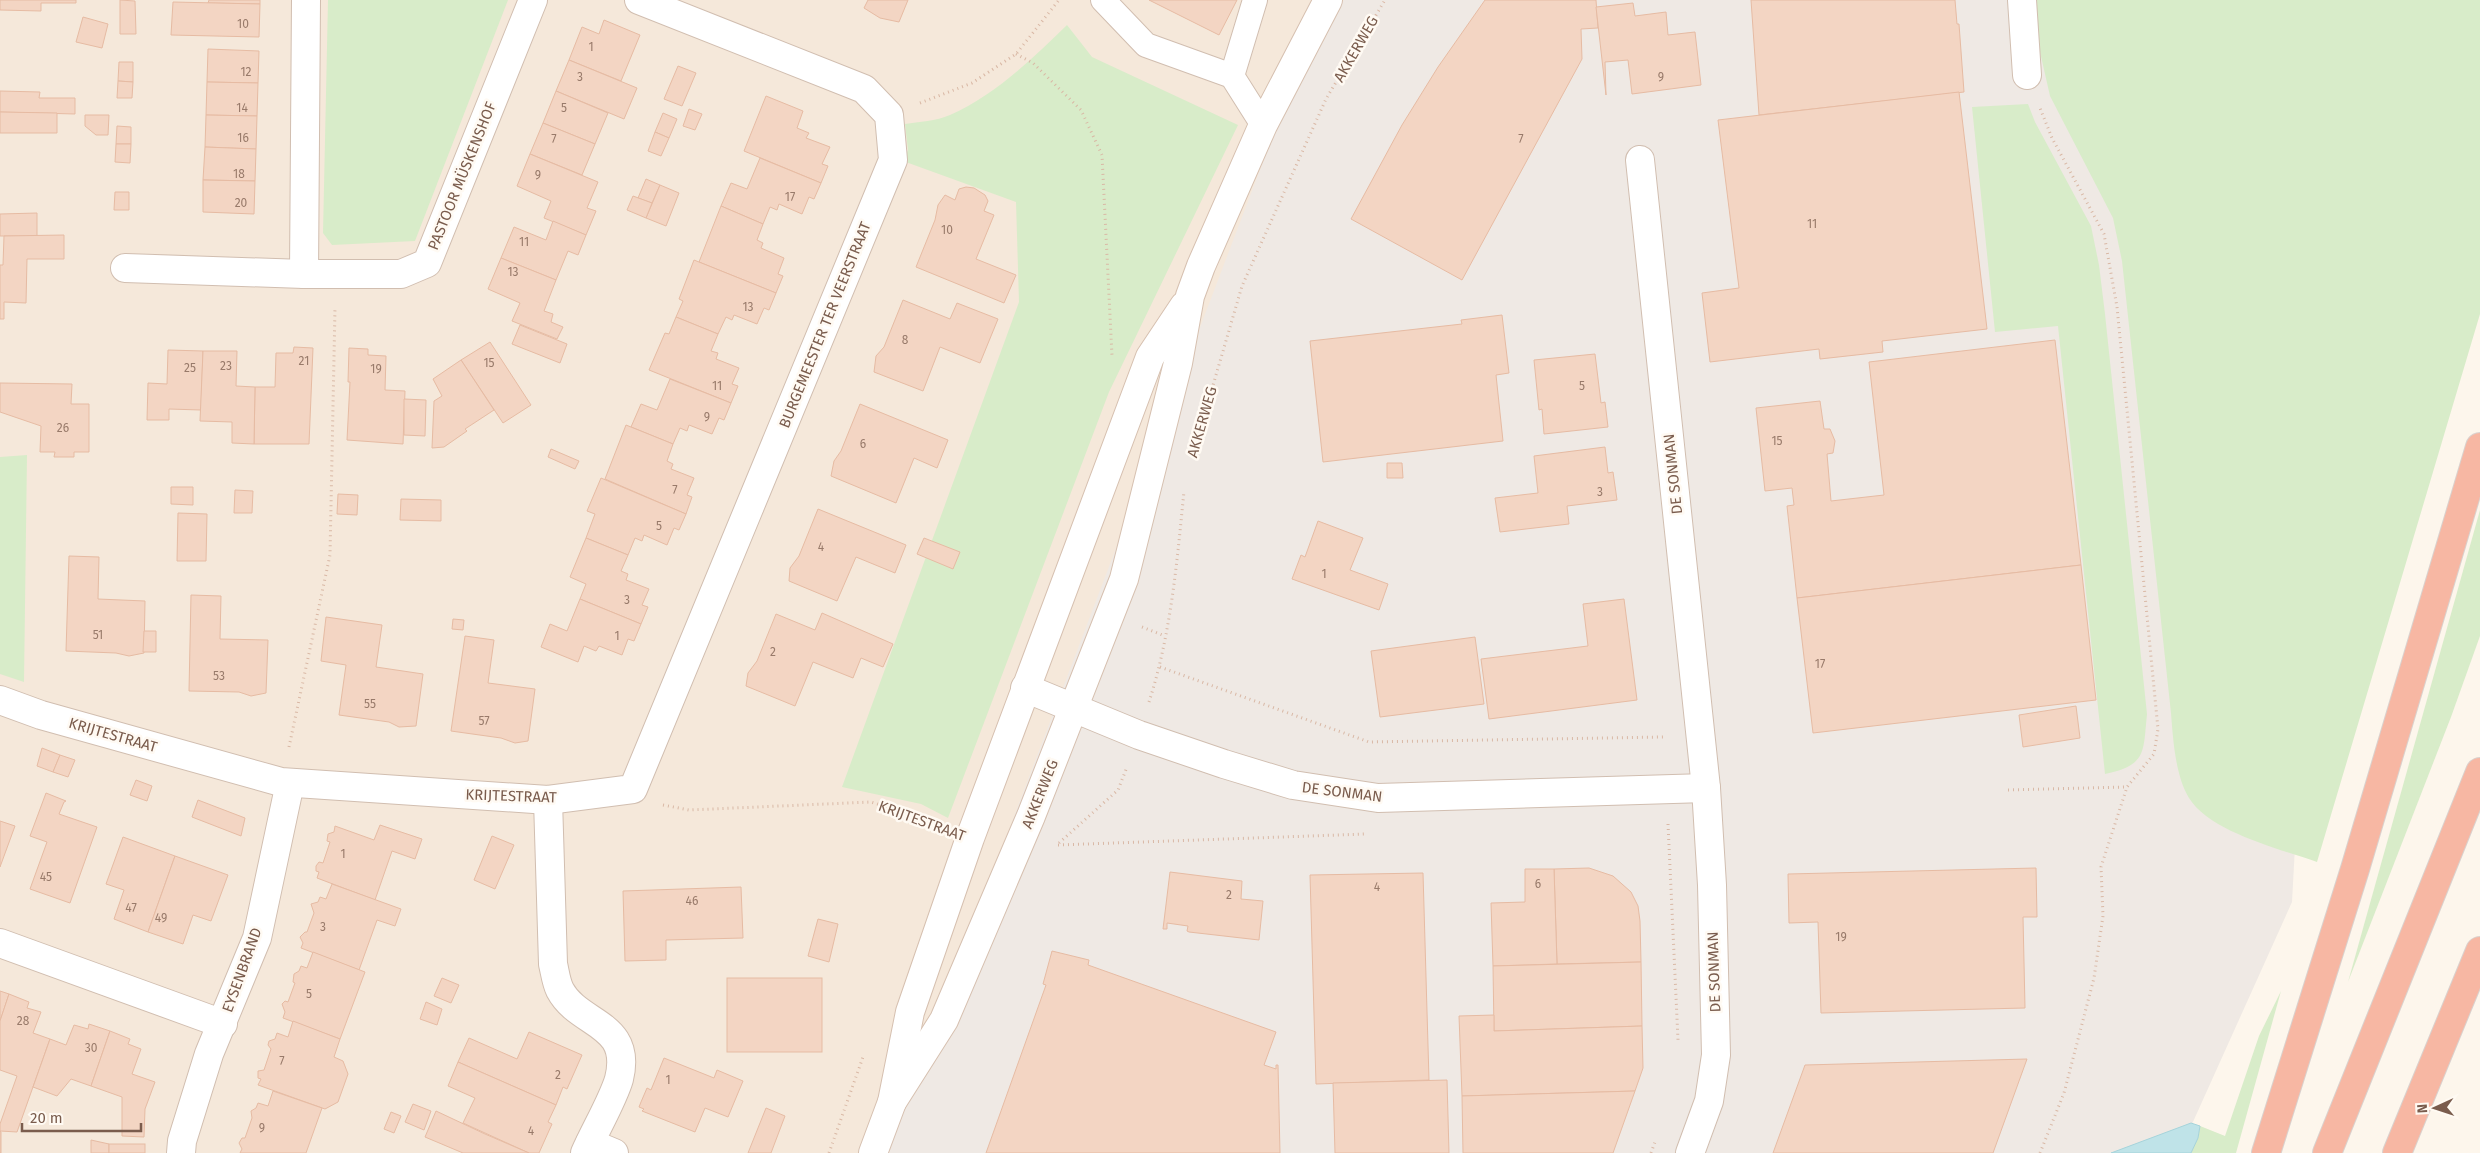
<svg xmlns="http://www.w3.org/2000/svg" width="2480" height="1153" viewBox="0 0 2480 1153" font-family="'Fira Sans',sans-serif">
<rect width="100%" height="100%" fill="#fdf6ec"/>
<polygon fill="#f5e8da" points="0,0 1486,0 982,1153 0,1153"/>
<polygon fill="#efe9e4" points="1344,0 2341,0 2292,902 2179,1153 886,1153 1312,33"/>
<g fill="#d8ecc9">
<polygon points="328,0 508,0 415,241 332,245 323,233"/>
<path d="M2033,0H2480V314L2317,862C2280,849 2210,832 2189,798C2175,775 2173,738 2171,713L2122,261L2113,218L2050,96L2040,52Z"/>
<path d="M1067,25L1092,57L1238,125L1109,392L948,818L921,804L842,787L1019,302L1016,202L903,161L908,150L905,124C919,122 936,121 950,115C995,95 1032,59 1067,25Z"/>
<path d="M2028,104L2035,122L2091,226L2099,265L2105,314L2147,714C2143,753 2147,765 2105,774L2058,326L1995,332L1972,107Z"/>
<polygon points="27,455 24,682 0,674 0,457"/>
<polygon points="2480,510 2480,636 2451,717 2348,982"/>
<polygon points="2281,991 2236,1153 2191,1153 2198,1138 2200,1126 2225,1136 2259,1036"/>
</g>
<polygon fill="#bfe3e8" stroke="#a5d3da" points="2191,1123 2200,1126 2198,1138 2191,1153 2111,1153"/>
<g fill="#f3d5c3" stroke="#e6bba3">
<polygon points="0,0 76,0 76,3 41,3 41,11 0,10"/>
<polygon points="120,0 135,1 136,34 120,34"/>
<polygon points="209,0 260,0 260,4 208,3"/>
<polygon points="868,0 908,0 899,22 880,18 864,8"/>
<polygon points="1149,0 1237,0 1219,35"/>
<polygon points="1485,0 1596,0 1598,28 1581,29 1582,59 1462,280 1351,219 1402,125 1438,67"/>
<polygon points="1751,0 1955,0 1957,24 1959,24 1964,92 1759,115"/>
<polygon points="173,2 260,4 259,37 171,35"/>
<polygon points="1633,3 1635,16 1666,12 1668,35 1695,32 1701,85 1632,94 1628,60 1605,62 1606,95 1596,7"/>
<polygon points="83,17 108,24 102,48 76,42"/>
<polygon points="604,20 640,35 621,81 569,60 582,27 599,34"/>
<polygon points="208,49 259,51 258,83 207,82"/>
<polygon points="569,60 637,88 624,119 556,91"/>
<polygon points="119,62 133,62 133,82 118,81"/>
<polygon points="678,66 696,73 682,106 664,99"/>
<polygon points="118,81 133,82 132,98 117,98"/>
<polygon points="207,82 258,83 257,116 206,115"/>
<polygon points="0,91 40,92 39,98 75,98 75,114 0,112"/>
<polygon points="556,91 608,113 595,144 543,123"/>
<polygon points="1959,92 1987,329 1882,341 1883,352 1820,359 1819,349 1710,362 1702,293 1739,288 1718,120"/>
<polygon points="766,96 803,111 797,128 809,133 806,138 830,147 822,164 828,166 821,183 744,151"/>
<polygon points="689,109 702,114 695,130 683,126"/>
<polygon points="0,112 57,113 57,133 0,133"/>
<polygon points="663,113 677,119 669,138 655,132"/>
<polygon points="85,115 109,115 108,135 96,135 85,126"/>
<polygon points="206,115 257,116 256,149 205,147"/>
<polygon points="543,123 595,144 582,175 530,154"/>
<polygon points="117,126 131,127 131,144 116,144"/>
<polygon points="655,132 669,138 661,156 648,151"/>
<polygon points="116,144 131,144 130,163 115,162"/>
<polygon points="205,147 256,149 255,181 203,180"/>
<polygon points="530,154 598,182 587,208 596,211 586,235 544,218 551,201 517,186"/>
<polygon points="760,158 821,183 814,199 809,197 802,214 779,204 777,210 770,207 763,224 721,206 731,183 747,189"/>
<polygon points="646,179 660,185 652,203 638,198"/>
<polygon points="203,180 255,181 254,214 203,212"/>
<polygon points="660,185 679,193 666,226 646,218"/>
<polygon points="966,187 974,188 985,195 988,201 984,211 994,215 976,259 1016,275 1004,303 916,267 935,220 938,205 945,195 955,200 959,189"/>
<polygon points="115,192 129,192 129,210 114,210"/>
<polygon points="633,196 652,203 646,218 627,210"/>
<polygon points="721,206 763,224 757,240 763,243 761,248 784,258 778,274 783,276 776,293 699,262"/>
<polygon points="37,213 37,236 0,236 0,214"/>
<polygon points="553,221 586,235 578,255 568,251 556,280 501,258 514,227 546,240"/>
<polygon points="64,235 64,259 27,259 26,303 4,302 4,319 0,319 0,265 3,265 4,236"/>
<polygon points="501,258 556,280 544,311 553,314 551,322 563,327 557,339 512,321 520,303 488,289"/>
<polygon points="694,260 776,293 769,310 764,308 757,324 734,315 732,320 726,317 718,334 676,317 683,301 679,299"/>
<polygon points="903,300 950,319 957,303 998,319 980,363 940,347 923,391 874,372 876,356 884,347"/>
<polygon points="1502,315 1509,373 1496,375 1503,441 1323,462 1310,341 1462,324 1461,320"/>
<polygon points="676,317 718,334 711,351 718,353 716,359 739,368 732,384 738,386 731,403 649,370 665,333 669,334"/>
<polygon points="520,325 567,344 560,363 512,344"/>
<polygon points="2055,340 2081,565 1797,598 1787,506 1794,505 1792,488 1765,491 1756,408 1820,401 1824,429 1830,429 1835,441 1833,453 1827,454 1831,501 1884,495 1869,362"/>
<polygon points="490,342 531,405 503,423 461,360"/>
<polygon points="294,347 313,348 309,444 254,444 255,387 275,387 276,353 293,353"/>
<polygon points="349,348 368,349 368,355 386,356 385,390 405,391 403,444 347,440 350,382 348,382"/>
<polygon points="168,350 203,351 201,410 169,409 169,420 147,420 148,383 167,384"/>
<polygon points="203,351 237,351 236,386 255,387 254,444 232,443 232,422 200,421"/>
<polygon points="1595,354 1601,403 1605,402 1608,427 1544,434 1542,409 1539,410 1534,360"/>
<polygon points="461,360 494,410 465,429 467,431 444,447 432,448 434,401 442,396 433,379"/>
<polygon points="670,379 731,403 724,420 719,418 712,434 689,425 687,431 680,428 673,444 631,427 641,404 657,410"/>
<polygon points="0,383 72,384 71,404 89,404 89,452 74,452 74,457 54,457 55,452 40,452 41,426 0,412"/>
<polygon points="404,399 426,400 425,436 404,435"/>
<polygon points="860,404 948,440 937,468 914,458 896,503 831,476 834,461 841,451"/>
<polygon points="626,425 673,444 667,461 673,464 671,469 694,478 687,495 692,497 686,514 605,479"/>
<polygon points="1605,447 1608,473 1613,472 1617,500 1567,506 1569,524 1500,532 1495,498 1538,493 1534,456"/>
<polygon points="551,449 579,461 575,469 548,457"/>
<polygon points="1387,463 1402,463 1403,478 1387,478"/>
<polygon points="601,478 686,514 679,530 674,528 667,545 644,535 642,541 635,538 628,555 586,538 595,514 587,511"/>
<polygon points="171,487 193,487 193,505 171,504"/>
<polygon points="235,490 253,491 252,513 234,513"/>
<polygon points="338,494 358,495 357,515 337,514"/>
<polygon points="401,499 441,500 441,521 400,520"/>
<polygon points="818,509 906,545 895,573 856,557 837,601 789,581 790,568 799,556"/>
<polygon points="178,513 207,514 206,561 177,561"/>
<polygon points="1318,521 1363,538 1350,570 1388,584 1379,610 1292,579 1301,555 1305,557"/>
<polygon points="586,538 628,555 621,571 628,574 626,580 649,589 642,605 648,607 641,624 580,599 586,584 570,577"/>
<polygon points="924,538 960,552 953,569 917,554"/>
<polygon points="69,556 99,557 98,599 145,601 144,653 129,656 116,653 66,651"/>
<polygon points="2081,565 2096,700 1813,733 1797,598"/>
<polygon points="191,595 221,596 220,639 268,640 266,693 251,696 239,692 189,691"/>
<polygon points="580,599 641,624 634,641 628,639 622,655 599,646 596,651 584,646 578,662 541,647 550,624 567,631"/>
<polygon points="1624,599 1637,700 1489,719 1481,659 1588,646 1583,604"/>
<polygon points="822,613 893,644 883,667 861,658 853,678 813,662 795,706 746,686 748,673 757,661 776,614 815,630"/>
<polygon points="326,617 382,625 376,667 423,674 416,726 399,727 389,722 339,715 346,665 321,661"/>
<polygon points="453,619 464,620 463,630 452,629"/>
<polygon points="144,631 156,631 156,652 143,652"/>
<polygon points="465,636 494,640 488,683 535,689 528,741 515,743 501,738 451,731"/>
<polygon points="1475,637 1484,704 1380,717 1371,651"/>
<polygon points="2076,706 2080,738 2023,747 2019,715"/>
<polygon points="42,748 60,755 53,772 37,766"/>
<polygon points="60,755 75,760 68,777 53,772"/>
<polygon points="136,780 152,786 147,801 130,795"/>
<polygon points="46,793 66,801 64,802 59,814 97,827 70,903 30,889 47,842 30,836"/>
<polygon points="198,800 245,818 241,836 192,817"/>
<polygon points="0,821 15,826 0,867"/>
<polygon points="380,825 422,839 415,859 392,851 375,900 317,878 319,872 316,871 316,866 319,862 323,863 330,842 327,841 328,834 334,832 335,826 374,840"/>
<polygon points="492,836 514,845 495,889 474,880"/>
<polygon points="123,837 175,856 148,932 114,919 124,890 106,884"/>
<polygon points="175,856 228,875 211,921 193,915 183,944 148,932"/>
<polygon points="1589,868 1613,876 1631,892 1638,906 1640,921 1641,962 1557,964 1554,869"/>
<polygon points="2036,868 2037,917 2023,917 2025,1008 1821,1013 1818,922 1789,923 1788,874"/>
<polygon points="1525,869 1554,869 1557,964 1493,966 1491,903 1525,902"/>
<polygon points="1170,872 1242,881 1241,899 1263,901 1259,940 1189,932 1187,931 1188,926 1167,923 1167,929 1163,929"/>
<polygon points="1423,873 1429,1080 1316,1084 1310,875"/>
<polygon points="332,884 401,909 395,926 377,920 359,970 301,948 303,943 300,937 305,932 307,932 314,913 311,904 318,902 320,897 326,899"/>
<polygon points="741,887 743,938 666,940 666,960 625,961 623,891"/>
<polygon points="818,919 838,924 829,962 808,956"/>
<polygon points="1052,951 1089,960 1088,965 1276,1032 1264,1065 1276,1069 1276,1065 1278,1065 1280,1153 986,1153 1046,985 1043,984"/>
<polygon points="313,952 365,972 340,1039 283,1018 285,1012 282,1004 285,1001 288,1002 295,983 293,982 294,974 299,971 301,966 307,968"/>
<polygon points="1641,962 1642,1026 1494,1031 1493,966"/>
<polygon points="442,978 459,985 451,1003 434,996"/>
<rect x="727" y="978" width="95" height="74"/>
<polygon points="0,991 9,994 0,1021"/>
<polygon points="9,994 29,1002 27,1008 41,1012 33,1033 50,1039 17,1132 0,1131 0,1124 17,1076 0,1070 0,1021"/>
<polygon points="426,1002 442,1009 437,1025 420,1019"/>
<polygon points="1494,1015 1494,1031 1642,1026 1643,1068 1635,1091 1462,1096 1459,1016"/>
<polygon points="293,1021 340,1039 334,1057 343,1061 348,1074 338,1102 325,1109 258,1085 261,1079 258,1078 258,1071 264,1070 271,1049 268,1045 269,1041 275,1039 277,1033 288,1037"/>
<polygon points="89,1024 110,1031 91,1086 71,1079 57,1096 33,1087 50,1039 66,1045 74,1025 88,1029"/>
<polygon points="110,1031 130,1039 128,1044 141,1049 132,1074 155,1082 145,1109 144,1137 122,1136 122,1097 91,1086"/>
<polygon points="529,1032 582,1055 567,1089 563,1087 556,1105 458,1062 469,1038 517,1059"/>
<polygon points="664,1058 714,1078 717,1070 743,1081 728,1117 705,1108 695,1132 642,1111 644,1109 639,1107 641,1102 647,1088 651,1090"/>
<polygon points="2027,1059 1993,1153 1773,1153 1805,1065"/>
<polygon points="458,1062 556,1105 548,1122 552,1124 539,1153 529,1153 463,1123 475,1098 448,1086"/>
<polygon points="1447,1080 1449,1153 1335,1153 1333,1083"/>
<polygon points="273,1091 322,1108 306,1153 240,1153 242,1149 239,1143 242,1138 245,1138 252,1118 251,1111 256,1108 258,1103 268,1106"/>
<polygon points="1635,1091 1613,1153 1463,1153 1462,1096"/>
<polygon points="413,1104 431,1111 424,1130 405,1122"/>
<polygon points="766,1108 785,1116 771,1153 748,1153"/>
<polygon points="436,1111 485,1134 529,1153 463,1153 425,1137"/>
<polygon points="391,1112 401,1116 394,1133 384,1129"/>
<polygon points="0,1131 1,1132 1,1153 0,1153"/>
<polygon points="91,1140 109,1144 109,1153 91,1153"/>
<rect x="109" y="1144" width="36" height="9"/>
</g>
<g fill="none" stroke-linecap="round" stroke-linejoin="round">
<g stroke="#d1beb0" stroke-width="26">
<g id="service">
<polyline points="1103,0 1146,45 1232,76 1263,125"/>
<polyline points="1232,76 1255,0"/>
</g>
</g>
<g stroke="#d1beb0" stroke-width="30">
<g id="minor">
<polyline points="2022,0 2027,75"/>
<polyline points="1640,160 1706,788 1712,885 1716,1055 1709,1101 1690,1153"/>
<polyline points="125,268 304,274 401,274 427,263 533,0"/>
<polyline points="304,274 306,0"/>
<polyline points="1025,688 1139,735 1224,764 1293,785 1378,798 1706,788"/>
<polyline points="0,700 41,715 281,782 548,800 633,789 893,160 889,115 864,89 639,0"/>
<path d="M548,800L553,964C555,972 556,982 560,990C579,1026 633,1022 619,1079C613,1100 594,1132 585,1153"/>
<polyline points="0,943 223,1024"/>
<polyline points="590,1143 614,1153"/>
<polyline points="181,1153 182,1141 209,1054 257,938 290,783"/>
</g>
</g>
<g stroke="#d6c0b0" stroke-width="30">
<g id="secondary">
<polyline points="892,1102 944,1020 1031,816 1124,579 1178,363 1190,296 1201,266 1263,125 1328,0"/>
<polyline points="873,1153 892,1102 910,1012 970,838 1150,357 1184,306"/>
</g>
</g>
<g stroke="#dad1cd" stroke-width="30">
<g id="motorway">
<polyline points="2266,1153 2355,869 2480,447"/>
<polyline points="2327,1153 2480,772"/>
<polyline points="2397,1153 2480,951"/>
</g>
</g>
<g stroke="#d9b8a5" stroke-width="3" stroke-dasharray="1 4" stroke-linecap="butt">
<polyline points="1016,54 1033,63 1081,110 1102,155 1112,356"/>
<polyline points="920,103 972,83 1016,54 1059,0"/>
<polyline points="1202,423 1242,286 1326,99 1385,0"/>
<polyline points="1142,627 1165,636"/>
<polyline points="1160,667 1369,742 1664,737"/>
<path d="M1149,702C1171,634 1177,562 1184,491"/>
<polyline points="289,747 330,555 335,308"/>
<polyline points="2008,790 2127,787"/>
<polyline points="663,805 689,810 871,802 937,823"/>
<polyline points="1668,824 1678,1040"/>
<polyline points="1059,843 1118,790 1127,767"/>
<polyline points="1058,845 1366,834"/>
<polyline points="829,1153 863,1057"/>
<polyline points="1651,1153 1655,1142"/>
<polyline points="2040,1153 2064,1093 2094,978 2103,916 2101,867 2127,787 2154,754 2158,729 2117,307 2104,234 2052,138 2040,108"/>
</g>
<use href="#service" stroke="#fff" stroke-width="24"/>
<use href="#minor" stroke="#fff" stroke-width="28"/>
<use href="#secondary" stroke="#fff" stroke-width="28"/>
<use href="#motorway" stroke="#f7b7a3" stroke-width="28"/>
</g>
<g text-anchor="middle" stroke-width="5" stroke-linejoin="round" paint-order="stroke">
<g font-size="12" fill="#987a6a">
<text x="243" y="28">10</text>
<text x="591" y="51">1</text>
<text x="246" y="76">12</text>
<text x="580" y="81">3</text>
<text x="1661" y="81">9</text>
<text x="242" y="112">14</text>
<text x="564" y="112">5</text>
<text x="243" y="142">16</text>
<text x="554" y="143">7</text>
<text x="1521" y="143">7</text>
<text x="239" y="178">18</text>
<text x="538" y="179">9</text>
<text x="790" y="201">17</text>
<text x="241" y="207">20</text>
<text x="1812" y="228">11</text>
<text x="947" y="234">10</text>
<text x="524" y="246">11</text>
<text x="513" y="276">13</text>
<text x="748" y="311">13</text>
<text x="905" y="344">8</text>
<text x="304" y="365">21</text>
<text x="489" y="367">15</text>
<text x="226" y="370">23</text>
<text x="190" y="372">25</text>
<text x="376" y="373">19</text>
<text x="717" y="390">11</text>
<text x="1582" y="390">5</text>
<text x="707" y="421">9</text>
<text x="63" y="432">26</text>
<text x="1777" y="445">15</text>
<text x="863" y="448">6</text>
<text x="675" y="494">7</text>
<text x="1600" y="496">3</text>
<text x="659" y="530">5</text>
<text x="821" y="551">4</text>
<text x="1324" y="578">1</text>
<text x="627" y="604">3</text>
<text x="98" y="639">51</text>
<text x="617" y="640">1</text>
<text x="773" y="656">2</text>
<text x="1820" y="668">17</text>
<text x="219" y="680">53</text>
<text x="370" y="708">55</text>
<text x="484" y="725">57</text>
<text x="343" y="858">1</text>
<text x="46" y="881">45</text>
<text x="1538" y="888">6</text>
<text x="1377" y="891">4</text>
<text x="1229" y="899">2</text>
<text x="692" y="905">46</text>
<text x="131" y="912">47</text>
<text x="161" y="922">49</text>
<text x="323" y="931">3</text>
<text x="1841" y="941">19</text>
<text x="309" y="998">5</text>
<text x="23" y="1025">28</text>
<text x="91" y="1052">30</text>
<text x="282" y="1065">7</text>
<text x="558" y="1079">2</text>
<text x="668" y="1084">1</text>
<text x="262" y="1132">9</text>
<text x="531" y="1135">4</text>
</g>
<g font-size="15" fill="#7a5c4d" stroke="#fffaf3">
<text transform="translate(1356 49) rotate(-60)" y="5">AKKERWEG</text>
<text transform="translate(462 176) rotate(-68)" y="5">PASTOOR MÜSKENSHOF</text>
<text transform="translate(825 325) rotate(-68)" y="5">BURGEMEESTER TER VEERSTRAAT</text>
<text transform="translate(1202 422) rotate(-74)" y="5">AKKERWEG</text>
<text transform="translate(1673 474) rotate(-96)" y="5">DE SONMAN</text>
<text transform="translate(113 735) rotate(16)" y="5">KRIJTESTRAAT</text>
<text transform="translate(1342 792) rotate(7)" y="5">DE SONMAN</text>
<text transform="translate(1040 794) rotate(-68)" y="5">AKKERWEG</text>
<text transform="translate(511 796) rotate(2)" y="5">KRIJTESTRAAT</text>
<text transform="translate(922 821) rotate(20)" y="5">KRIJTESTRAAT</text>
<text transform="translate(242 970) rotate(-70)" y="5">EYSENBRAND</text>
<text transform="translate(1714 972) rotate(-92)" y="5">DE SONMAN</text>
</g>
</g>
<g transform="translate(2435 1108) rotate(267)" stroke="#fffaf3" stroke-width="4" paint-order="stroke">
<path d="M0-4L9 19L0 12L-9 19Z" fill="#7a5c4d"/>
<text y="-8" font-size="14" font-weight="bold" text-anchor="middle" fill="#7a5c4d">N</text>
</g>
<path d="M22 1123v8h119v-8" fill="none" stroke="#7a5c4d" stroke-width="2.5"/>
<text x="30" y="1123" font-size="15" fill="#7a5c4d" stroke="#fffaf3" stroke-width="4" paint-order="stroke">20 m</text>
</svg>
